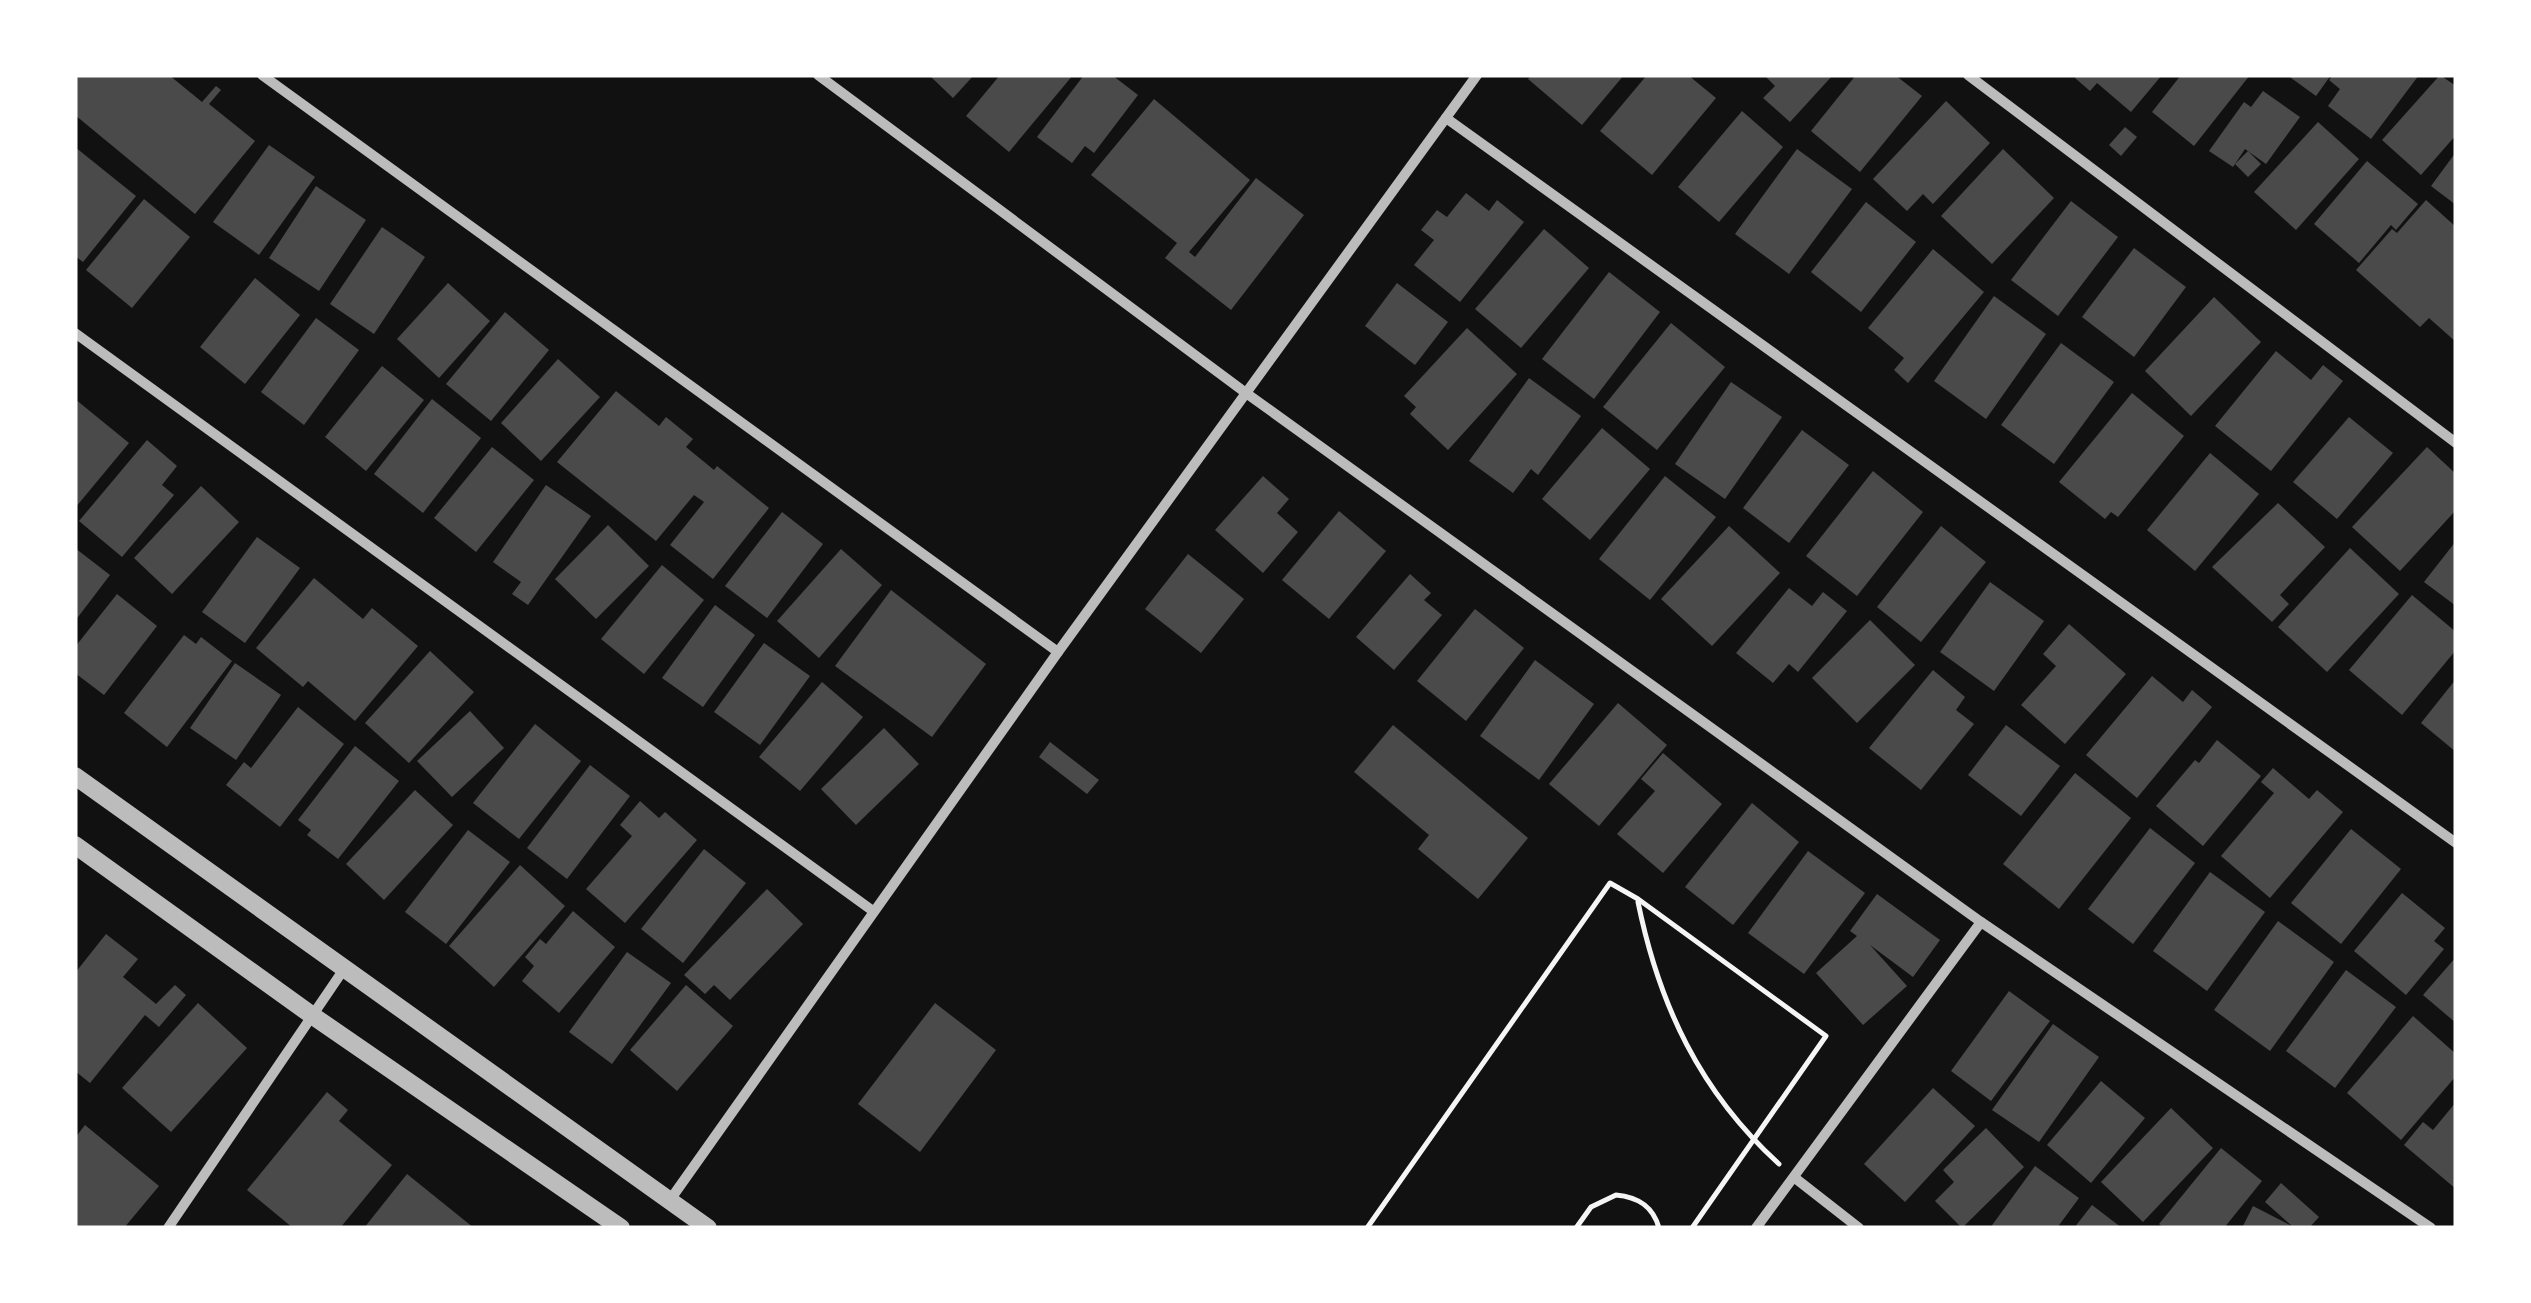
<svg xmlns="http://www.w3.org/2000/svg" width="2531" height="1303" viewBox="0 0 2531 1303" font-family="'Work Sans',sans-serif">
<rect width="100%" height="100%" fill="#111"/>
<g fill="#4a4a4a">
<polygon points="75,75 169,75 202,102 216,86 221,90 209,104 255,141 195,214 75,115"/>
<polygon points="929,75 974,75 953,98"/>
<polygon points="1000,75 1073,75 1009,152 966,116"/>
<polygon points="1084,75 1112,75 1138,95 1094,153 1085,146 1072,163 1037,137"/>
<polygon points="1532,75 1624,75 1582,125 1528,79"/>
<polygon points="1647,75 1688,75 1716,98 1652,175 1600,131"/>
<polygon points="1764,75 1833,75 1790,122 1763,98 1775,86"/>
<polygon points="1856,75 1895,75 1922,96 1860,172 1811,131"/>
<polygon points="2077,75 2162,75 2131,112 2097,83 2090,91 2075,78"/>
<polygon points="2181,75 2250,75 2194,146 2152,112"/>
<polygon points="2287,75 2331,75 2316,96"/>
<polygon points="2333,75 2419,75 2371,139 2328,106 2340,89 2329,80"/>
<polygon points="2440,75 2456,86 2456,135 2421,175 2382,140"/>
<polygon points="2263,91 2300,117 2266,164 2245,149 2233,167 2209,151 2244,102 2251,107"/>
<polygon points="1154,99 1250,180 1189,252 1195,257 1256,178 1304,215 1231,310 1165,258 1177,243 1091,175"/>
<polygon points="1946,101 1990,143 1933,204 1923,194 1907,211 1873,179"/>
<polygon points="1742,111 1783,147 1719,222 1678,187"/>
<polygon points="2318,122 2359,159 2296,230 2254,192"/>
<polygon points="2125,127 2137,137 2121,156 2109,145"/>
<polygon points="269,145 315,177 259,255 213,222"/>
<polygon points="75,147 136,196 83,262 75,256"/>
<polygon points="1797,149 1852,189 1789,274 1735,234"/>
<polygon points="2003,149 2054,198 1992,264 1941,216"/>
<polygon points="2248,151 2261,164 2248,177 2235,164"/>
<polygon points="2456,152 2456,205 2431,186"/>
<polygon points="2367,161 2418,204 2396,230 2391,225 2359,263 2314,224"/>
<polygon points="316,186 366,220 319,291 269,258"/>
<polygon points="1466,193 1489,211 1497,200 1524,222 1460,302 1414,265 1434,240 1421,230 1437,210 1447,217"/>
<polygon points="144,199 190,237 132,308 86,270"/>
<polygon points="2426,200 2456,227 2456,342 2429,318 2420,327 2356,270 2392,229 2397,233"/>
<polygon points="2071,201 2118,237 2058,316 2011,280"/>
<polygon points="1866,202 1916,242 1861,312 1811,272"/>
<polygon points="382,227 425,257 374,334 330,304"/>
<polygon points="1544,229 1589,268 1521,348 1475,309"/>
<polygon points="2134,248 2186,287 2134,357 2082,317"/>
<polygon points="1933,249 1984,292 1908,383 1894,370 1904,358 1868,328"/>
<polygon points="1609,272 1660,312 1594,399 1542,359"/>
<polygon points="255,278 300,315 245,384 200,347"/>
<polygon points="448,283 490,321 439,378 397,339"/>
<polygon points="1397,283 1448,322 1415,365 1365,326"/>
<polygon points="1994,296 2046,334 1986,419 1934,381"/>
<polygon points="2214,297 2261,342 2191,416 2145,371"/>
<polygon points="505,312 549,350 491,421 446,384"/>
<polygon points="316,318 359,350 304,425 261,392"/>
<polygon points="1671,323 1725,367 1657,450 1603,407"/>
<polygon points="1467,328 1517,374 1448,450 1410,414 1416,407 1404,396"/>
<polygon points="2061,343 2114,382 2054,464 2001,425"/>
<polygon points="2276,351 2311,380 2323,365 2343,381 2271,471 2215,426"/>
<polygon points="558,359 600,397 541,461 501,423"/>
<polygon points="382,366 424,400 366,471 325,437"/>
<polygon points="1529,378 1581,416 1538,475 1531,469 1513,493 1469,461"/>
<polygon points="1731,382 1782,417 1725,499 1675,464"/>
<polygon points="616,391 659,426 666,417 693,439 686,447 714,470 717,466 769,508 713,579 670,545 704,502 694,495 656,541 557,462"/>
<polygon points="2132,393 2184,436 2118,517 2111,512 2105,519 2059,482"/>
<polygon points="75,399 129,443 75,508"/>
<polygon points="432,399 481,438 423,513 374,474"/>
<polygon points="2349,417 2393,453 2337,519 2293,482"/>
<polygon points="1602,428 1650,469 1590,540 1542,499"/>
<polygon points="1802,430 1849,465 1789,543 1743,508"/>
<polygon points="147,440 177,466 162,485 174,495 122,557 79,521"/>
<polygon points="492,447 534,480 476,552 434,518"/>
<polygon points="2427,447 2456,474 2456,510 2400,571 2352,527"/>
<polygon points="2210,453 2259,494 2195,571 2147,530"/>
<polygon points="1873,471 1923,512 1857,596 1806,556"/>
<polygon points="1263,476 1289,499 1277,513 1298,532 1263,573 1215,530"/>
<polygon points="1665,476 1716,517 1650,600 1599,559"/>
<polygon points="546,485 591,516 528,605 512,594 521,582 493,562"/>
<polygon points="201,486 239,522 172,594 134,558"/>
<polygon points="2278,503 2325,547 2280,595 2289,604 2272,622 2212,567"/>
<polygon points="1339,511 1386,551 1329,619 1282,580"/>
<polygon points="782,512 823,544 767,618 725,586"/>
<polygon points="608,525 649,566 596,619 555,579"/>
<polygon points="1729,526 1780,573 1712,646 1661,599"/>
<polygon points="1941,526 1986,562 1921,642 1877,607"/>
<polygon points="257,537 300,568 245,643 202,612"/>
<polygon points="2456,541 2456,606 2424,582"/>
<polygon points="75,548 110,575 75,621"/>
<polygon points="2350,548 2399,594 2327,672 2278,627"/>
<polygon points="841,549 882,585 819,658 777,621"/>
<polygon points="1188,554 1244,599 1201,653 1145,609"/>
<polygon points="662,565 704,600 644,674 601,639"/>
<polygon points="1410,574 1431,593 1424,600 1442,615 1394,670 1356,637"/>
<polygon points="314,578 363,619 372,608 418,646 355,721 308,681 303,687 256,648"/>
<polygon points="1990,582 2044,621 1994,691 1940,652"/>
<polygon points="1789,588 1812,606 1823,592 1847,611 1798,672 1789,664 1773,683 1736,653"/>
<polygon points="891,590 986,664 932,737 835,666"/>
<polygon points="117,594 157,626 104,695 75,673 75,647"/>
<polygon points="2412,595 2456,632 2456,650 2402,715 2349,670"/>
<polygon points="715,605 755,635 703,707 662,678"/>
<polygon points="1475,609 1524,648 1466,721 1417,681"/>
<polygon points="1870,620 1915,665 1857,723 1812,678"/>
<polygon points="2069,624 2126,674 2065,744 2021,705 2056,666 2043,654"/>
<polygon points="184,635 196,644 201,637 232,661 167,747 124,713"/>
<polygon points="764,643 810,676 760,745 714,712"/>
<polygon points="430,651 474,692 409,763 365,723"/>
<polygon points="1535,660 1594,704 1539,780 1480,736"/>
<polygon points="235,663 281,695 236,760 190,728"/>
<polygon points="1933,670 1965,697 1956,710 1974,724 1921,790 1869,748"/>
<polygon points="2152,676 2183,702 2192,690 2212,707 2137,798 2086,755"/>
<polygon points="2456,679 2456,752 2421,723"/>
<polygon points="822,682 863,717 800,791 759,757"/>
<polygon points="1618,703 1667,745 1599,826 1549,784"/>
<polygon points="298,707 344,744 280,827 226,785 244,762 251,768"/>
<polygon points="470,711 504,748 452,797 417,761"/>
<polygon points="535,724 581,761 519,839 473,803"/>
<polygon points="1393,725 1528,838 1478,899 1418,849 1429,835 1354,772"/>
<polygon points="2006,725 2060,766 2021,816 1968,775"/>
<polygon points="884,728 919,764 856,825 821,789"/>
<polygon points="2217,740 2261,776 2203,846 2156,806 2195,760 2199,763"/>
<polygon points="1050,742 1099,780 1087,794 1039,757"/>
<polygon points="355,746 399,781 338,859 307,835 311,830 298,820"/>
<polygon points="1663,753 1722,804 1663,873 1617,834 1655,791 1641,779"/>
<polygon points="590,765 630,796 567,879 527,848"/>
<polygon points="2273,768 2309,799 2317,790 2343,812 2270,898 2221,856 2274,793 2261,782"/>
<polygon points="2075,773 2131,818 2059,909 2003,864"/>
<polygon points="415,790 453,825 384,900 346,864"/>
<polygon points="640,801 659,818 665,812 697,840 625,923 586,889 632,836 620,825"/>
<polygon points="1752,803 1799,842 1733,925 1685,887"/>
<polygon points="2150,828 2195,863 2133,944 2088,909"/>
<polygon points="2351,829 2401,869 2341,944 2291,903"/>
<polygon points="468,830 510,862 446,944 405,912"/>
<polygon points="704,849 746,883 683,963 641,929"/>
<polygon points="1808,851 1865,893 1804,974 1748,933"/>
<polygon points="520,865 565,906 494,987 449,946"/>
<polygon points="2210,872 2265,912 2207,991 2153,951"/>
<polygon points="767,889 803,924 730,1000 714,985 705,994 684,975"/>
<polygon points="2402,893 2445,928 2434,941 2444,949 2406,995 2354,951"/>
<polygon points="1877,894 1940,940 1913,977 1870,945 1907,986 1863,1025 1816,973 1857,936 1850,931"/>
<polygon points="573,911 615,947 559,1013 522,981 534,966 525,957 540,939 546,944"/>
<polygon points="2278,921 2334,962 2270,1051 2214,1010"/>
<polygon points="106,934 138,959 123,977 156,1004 175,985 186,995 159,1027 145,1015 90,1083 75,1071 75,973"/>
<polygon points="627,952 671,983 612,1064 569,1032"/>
<polygon points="2456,957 2456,1023 2423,995"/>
<polygon points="2346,970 2396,1007 2335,1088 2286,1051"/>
<polygon points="686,985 733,1026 677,1091 630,1050"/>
<polygon points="2009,991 2050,1021 1991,1101 1951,1071"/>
<polygon points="198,1003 247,1048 171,1132 122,1088"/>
<polygon points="935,1003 996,1050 920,1152 858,1104"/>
<polygon points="2413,1016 2456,1054 2456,1076 2401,1140 2347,1093"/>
<polygon points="2053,1024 2099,1057 2039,1142 1992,1110"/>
<polygon points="2101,1081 2145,1118 2091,1183 2047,1145"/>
<polygon points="1933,1088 1975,1126 1905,1202 1864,1164"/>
<polygon points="327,1092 348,1110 339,1121 392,1165 340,1228 293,1228 247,1190"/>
<polygon points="2456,1102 2456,1189 2404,1145 2423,1122 2433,1130"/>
<polygon points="2171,1108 2213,1148 2143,1222 2101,1182"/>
<polygon points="85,1125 159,1186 124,1228 75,1228 75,1138"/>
<polygon points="1986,1128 2024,1167 1962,1228 1935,1201 1954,1182 1943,1170"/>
<polygon points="2221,1148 2262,1181 2224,1228 2164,1228 2159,1224"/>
<polygon points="2035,1166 2079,1198 2057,1228 1990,1228"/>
<polygon points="407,1174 474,1228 364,1228"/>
<polygon points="2281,1183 2319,1217 2309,1228 2242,1228 2253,1206 2292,1226 2265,1202"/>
<polygon points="2092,1205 2122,1228 2074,1228"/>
</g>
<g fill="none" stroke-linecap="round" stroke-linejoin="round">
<g stroke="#f5f5f5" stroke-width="5">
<path d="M1638,902C1659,1005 1700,1092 1779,1164"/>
<polyline points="1367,1228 1610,883 1638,899 1826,1036 1692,1228"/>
<path d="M1576,1228L1591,1207L1616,1195C1638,1197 1653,1206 1659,1228"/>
</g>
<g stroke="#bcbcbc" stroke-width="10">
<polyline points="262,75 1058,652"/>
<polyline points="818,75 1246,393 1981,922 2431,1228"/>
<polyline points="1968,75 2456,443"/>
<polyline points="1446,118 2456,843"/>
<polyline points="75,333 873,911"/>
<polyline points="1795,1178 1859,1228"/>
<polyline points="670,1200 1058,652 1477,75"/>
<polyline points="168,1228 344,969"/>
<polyline points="1756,1228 1981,922"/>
</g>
<g stroke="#bcbcbc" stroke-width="18">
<polyline points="75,776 708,1228"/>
<polyline points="75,845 313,1016 621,1228"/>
</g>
</g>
<rect width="2531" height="1303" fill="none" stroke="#ffffff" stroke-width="155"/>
</svg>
